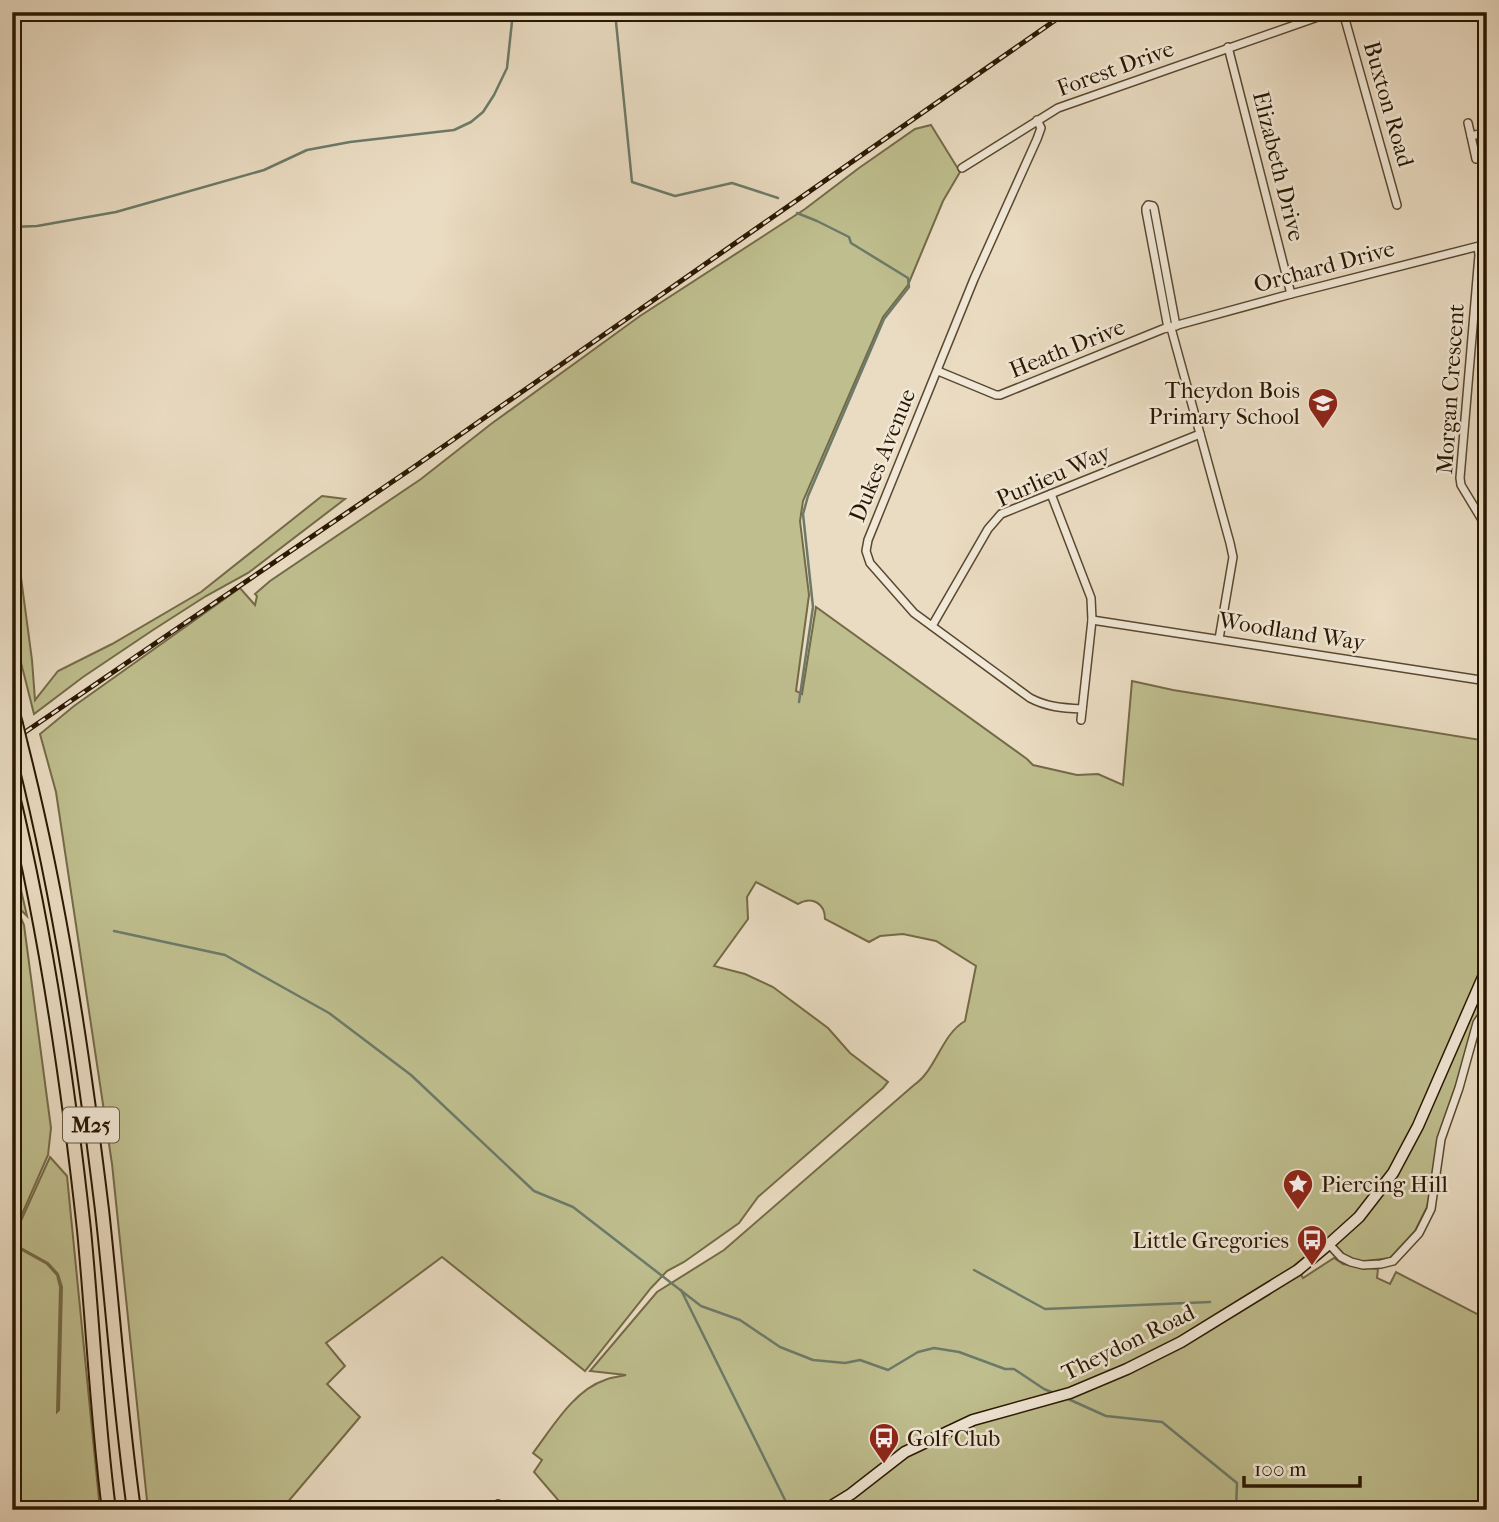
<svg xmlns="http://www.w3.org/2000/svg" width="1499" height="1522" viewBox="0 0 1499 1522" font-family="'IM FELL French Canon',serif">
<rect width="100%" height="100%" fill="#eadcc2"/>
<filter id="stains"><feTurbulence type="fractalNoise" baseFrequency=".00286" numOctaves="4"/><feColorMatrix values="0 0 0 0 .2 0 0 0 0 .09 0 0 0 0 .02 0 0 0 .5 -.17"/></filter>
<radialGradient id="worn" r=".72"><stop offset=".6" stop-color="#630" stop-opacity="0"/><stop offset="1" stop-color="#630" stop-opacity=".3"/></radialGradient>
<g fill="#bfbe8e" stroke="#746a47" stroke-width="2">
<path d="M931,125L960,172L943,201L908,285L883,317L803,501L800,521L809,595L796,691L802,694L816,607L1027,759L1033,765L1077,775L1098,774L1123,785L1132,681L1173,690L1487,741V1004L1474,1022L1458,1086L1440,1138L1427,1207L1415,1231L1390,1258L1359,1262L1321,1244L1295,1265L1303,1278L1334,1258L1343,1264L1378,1269L1377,1278L1390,1284L1396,1272L1487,1319V1510H551L559,1501L534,1472L542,1460L533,1453C552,1428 574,1390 605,1380C611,1377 619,1377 626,1375L590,1371L657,1292L724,1250L914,1085C937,1069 941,1035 965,1021L976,966L936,941L903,934L880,936L869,942L825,919C825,903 812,896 798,904L756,882L747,897L748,919L714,966L745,974L773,987L828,1028L850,1053L888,1082L883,1088L758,1197L739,1223L684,1262L667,1271L651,1288L585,1371L442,1257L326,1343L345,1366L327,1384L360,1417L281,1510H148L112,1164L56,792L40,734L74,706L240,588L255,605L257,596L255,594L270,581L421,479L491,424L640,316L805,209L859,168L915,129Z"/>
<polygon points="322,496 345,499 248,573 206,596 153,630 83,677 34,714 12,627 12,526 16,540 32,660 35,700 58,671 112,644 201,592"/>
<polygon points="12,851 27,916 15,904 24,925 51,1128 48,1155 12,1237"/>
<polygon points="50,1157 67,1176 100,1510 12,1510 12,1241 15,1246 47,1264 57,1275 60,1287 57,1412 59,1410 62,1287 58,1274 48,1263 17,1246 14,1236"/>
</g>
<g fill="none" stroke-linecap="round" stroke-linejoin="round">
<g stroke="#6c7a69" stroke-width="2.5">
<polyline points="615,12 632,182 675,196 732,183 778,198"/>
<polyline points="797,213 817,221 849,237 851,243 908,278 909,287 884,319 808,496 803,514 813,607 799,702"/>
<polyline points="12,227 37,226 116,212 264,170 307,150 350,142 454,130 471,122 483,112 494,95 507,68 513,12"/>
<polyline points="114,931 225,955 329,1013 411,1075 534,1191 573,1207 701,1306 740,1320 780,1347 813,1360 845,1363 860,1360 888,1370 918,1352 934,1348 959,1352 1005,1369 1014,1369 1044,1389 1054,1393"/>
<polyline points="974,1270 1045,1309 1210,1302"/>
<polyline points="681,1290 790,1510"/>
<polyline points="1066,1398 1106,1416 1162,1422 1237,1483 1236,1510"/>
</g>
<g stroke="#594830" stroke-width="10">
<g id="street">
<polyline points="1343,12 1397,205"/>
<polyline points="1228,47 1291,294"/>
<path d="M1037,120L1041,128L1037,139L974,279L868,540L866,551L870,563L914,613L1030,698C1047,707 1062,708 1082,709"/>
<polyline points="1468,123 1471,136"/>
<polyline points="1476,159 1471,136 1487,132"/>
<polyline points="962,168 1058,108 1332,12"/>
<polyline points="1478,247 1479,255 1460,478 1461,485 1487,528"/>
<polyline points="1168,328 1146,211 1146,208 1148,205 1153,206 1154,208 1176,326"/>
<polyline points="1171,328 1230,543 1233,557 1219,639"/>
<polyline points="938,371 996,395 1000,395 1163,329 1291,294 1487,244"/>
<polyline points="1051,494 1091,598 1092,620 1081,720"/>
<polyline points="1092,620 1487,681"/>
<polyline points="932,626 988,529 1001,514 1200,434"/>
<polyline points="1329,1244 1341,1257 1351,1262 1363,1265 1381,1264 1393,1261 1419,1233 1431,1209 1441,1139 1459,1088 1477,1023 1487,1008"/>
<polyline points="495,1510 498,1504"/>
</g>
</g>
<g stroke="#291700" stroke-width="13">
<g id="secondary">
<polyline points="1485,12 1487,15"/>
<polyline points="825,1510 851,1494 905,1452 973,1420 1070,1393 1127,1369 1181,1342 1298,1270 1329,1244 1359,1217 1393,1173 1418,1126 1487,968"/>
</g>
</g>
<g stroke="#291700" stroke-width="16">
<g id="highway">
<polyline points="12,710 16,724"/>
<path d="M21,745C60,898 83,1053 102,1210C113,1309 120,1410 134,1510"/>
<path d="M12,792C47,936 68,1083 84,1230C93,1323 97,1417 109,1510"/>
</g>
</g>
<use href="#street" stroke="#f1e8d7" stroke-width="7"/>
<use href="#secondary" stroke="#f1e8d7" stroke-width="10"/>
<use href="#highway" stroke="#eadcc2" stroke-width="12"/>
<g stroke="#291700" stroke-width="5">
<polyline id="rail" points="12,741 411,469 1067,12"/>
</g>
<use href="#rail" stroke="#f1e8d7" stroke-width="2.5" stroke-dasharray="8" stroke-linecap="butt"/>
<g stroke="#291700" stroke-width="16" stroke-linecap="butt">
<polyline id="highway-bridge" points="16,724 21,745"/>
</g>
<use href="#highway-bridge" stroke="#eadcc2" stroke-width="12"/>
</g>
<defs>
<g id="school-pin" transform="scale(1.575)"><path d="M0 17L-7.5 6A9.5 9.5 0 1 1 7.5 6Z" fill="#8f2418" stroke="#f1e8d7"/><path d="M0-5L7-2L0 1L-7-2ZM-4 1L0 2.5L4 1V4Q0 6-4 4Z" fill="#fff"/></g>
<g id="sight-pin" transform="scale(1.575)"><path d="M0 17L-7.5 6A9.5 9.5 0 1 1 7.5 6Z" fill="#8f2418" stroke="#f1e8d7"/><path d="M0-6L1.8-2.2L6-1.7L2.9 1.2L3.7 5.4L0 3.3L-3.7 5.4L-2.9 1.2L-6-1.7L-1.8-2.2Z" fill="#fff"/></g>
<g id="bus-pin" transform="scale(1.575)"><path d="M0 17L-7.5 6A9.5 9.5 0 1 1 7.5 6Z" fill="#8f2418" stroke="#f1e8d7"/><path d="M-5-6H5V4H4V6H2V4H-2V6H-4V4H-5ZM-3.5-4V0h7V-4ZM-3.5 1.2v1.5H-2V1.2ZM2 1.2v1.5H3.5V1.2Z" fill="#fff"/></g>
</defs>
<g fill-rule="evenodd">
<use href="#school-pin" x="1323" y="403"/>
<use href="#sight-pin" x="1298" y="1184"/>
<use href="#bus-pin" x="1312" y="1240"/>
<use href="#bus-pin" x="884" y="1438"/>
</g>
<g text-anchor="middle" stroke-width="5" stroke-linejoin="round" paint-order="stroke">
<rect fill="#f1e8d7" stroke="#655640" stroke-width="2" x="63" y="1107.5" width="56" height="35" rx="5"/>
<g font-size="21" font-weight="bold" fill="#291700">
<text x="91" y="1132">M25</text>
</g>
<g font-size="23" fill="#291700" stroke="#f1e8d7">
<text transform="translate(1115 68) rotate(-20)" y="8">Forest Drive</text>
<text transform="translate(1389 104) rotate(74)" y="8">Buxton Road</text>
<text transform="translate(1279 166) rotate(76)" y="8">Elizabeth Drive</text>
<text transform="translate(1324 266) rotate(-15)" y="8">Orchard Drive</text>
<text transform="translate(1067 348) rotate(-22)" y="8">Heath Drive</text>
<text transform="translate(1450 389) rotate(-86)" y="8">Morgan Crescent</text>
<text transform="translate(882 455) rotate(-68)" y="8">Dukes Avenue</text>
<text transform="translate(1053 475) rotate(-24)" y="8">Purlieu Way</text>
<text transform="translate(1292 631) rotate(9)" y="8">Woodland Way</text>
<text transform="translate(1128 1342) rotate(-26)" y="8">Theydon Road</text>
</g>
<g font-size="23" fill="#291700" stroke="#f1e8d7" text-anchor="end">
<text x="1300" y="398">Theydon Bois<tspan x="1300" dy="26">Primary School</tspan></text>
<text x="1321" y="1192" text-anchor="start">Piercing Hill</text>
<text x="1289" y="1248">Little Gregories</text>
<text x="907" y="1446" text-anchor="start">Golf Club</text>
</g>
</g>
<rect width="1499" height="1522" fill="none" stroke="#eadcc2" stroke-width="42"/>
<rect x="14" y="14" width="1471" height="1494" fill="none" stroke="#291700" stroke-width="3.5"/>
<rect x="21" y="21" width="1457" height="1480" fill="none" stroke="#291700" stroke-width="2"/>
<path d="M1244 1476v10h116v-10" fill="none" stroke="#291700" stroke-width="3.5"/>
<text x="1254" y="1476" font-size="21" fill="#291700" stroke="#f1e8d7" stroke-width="5" paint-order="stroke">100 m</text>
<rect width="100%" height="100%" filter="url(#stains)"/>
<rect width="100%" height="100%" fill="url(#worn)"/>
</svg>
